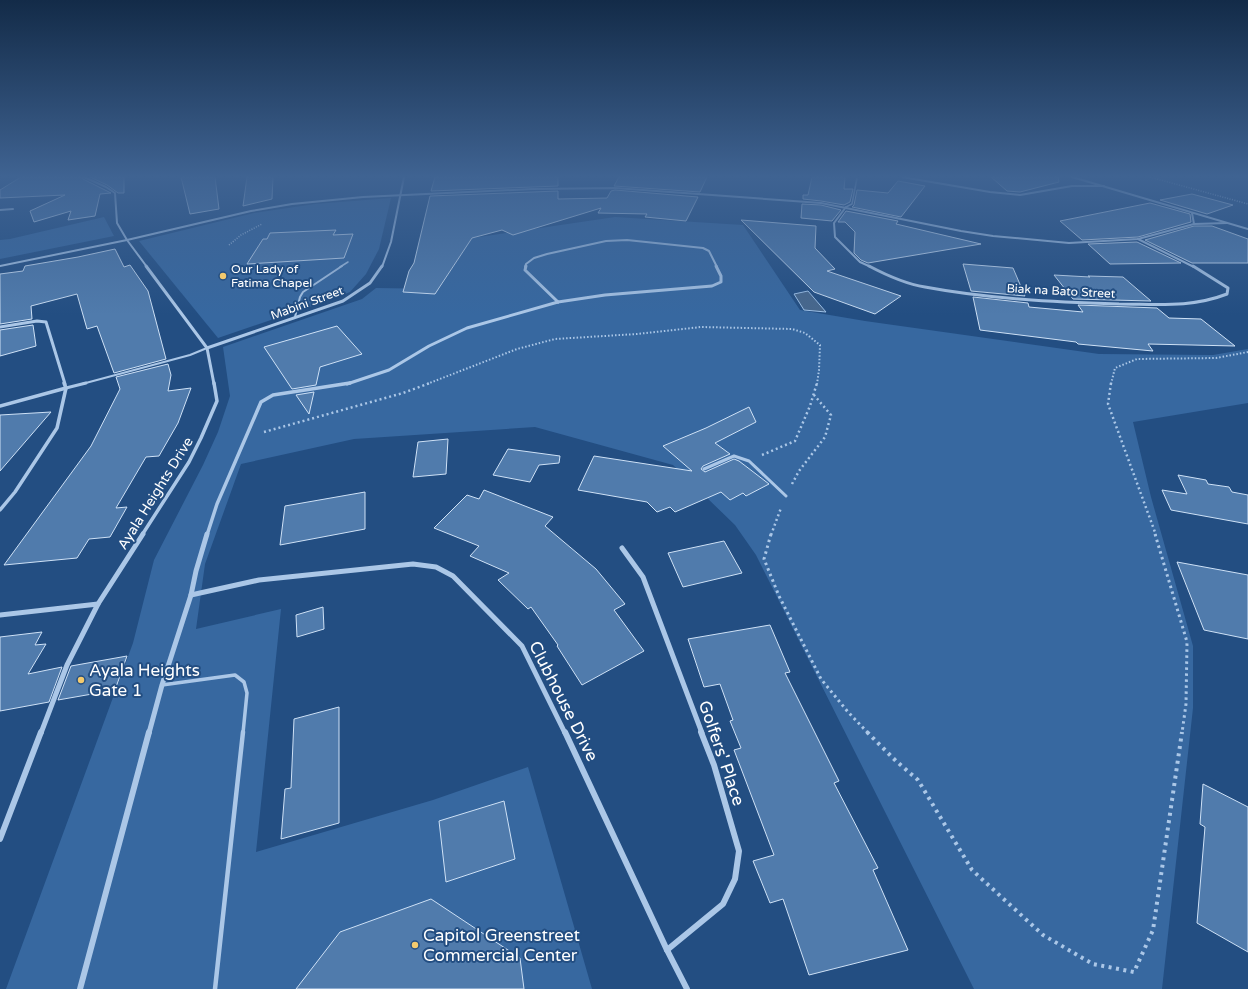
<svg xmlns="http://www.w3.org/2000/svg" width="1248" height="989" viewBox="0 0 1248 989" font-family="'Varela Round',sans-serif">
<rect width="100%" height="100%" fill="#234e82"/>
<g fill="#3768a0">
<polygon points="391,198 379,249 366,274 350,292 324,302 218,338 139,241 254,213 315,204"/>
<polygon points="104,217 114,236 0,259 0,240 10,239"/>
<polygon points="615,217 743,225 800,310 865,321 1099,354 1213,355 1248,349 1248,403 1133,422 1151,497 1193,646 1193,708 1162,989 974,989 756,555 735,525 673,465 535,427 354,439 241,464 205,564 196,629 281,609 256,852 433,800 528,767 592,989 6,989 133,643 154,560 203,465 218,432 230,396 223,347 362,299 376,288 439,289 472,238"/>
</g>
<polygon fill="#47678c" stroke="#9fc2e8" points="808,291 826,312 804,310 794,294"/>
<g fill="#507bac" stroke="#cee1f6">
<polygon points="21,177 82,177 83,179 111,193 100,194 95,216 68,220 71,211 34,222 30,211 65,195 0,198 0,190"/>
<polygon points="90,177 124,177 124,193 118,193 107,185"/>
<polygon points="181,177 215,177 219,209 190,214"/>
<polygon points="247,177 273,177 272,199 243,206"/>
<polygon points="435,177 558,177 558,186 431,191"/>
<polygon points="619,177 707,177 700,192 614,186"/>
<polygon points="812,177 845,177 844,189 853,189 850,202 844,205 821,201 803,199 803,195 808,195"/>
<polygon points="991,177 1058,177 1059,182 1020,192 1007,191"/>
<polygon points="898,181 925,186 901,217 852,207 854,205 857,190 888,193"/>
<polygon points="615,190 698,197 686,221 645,217 647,214 598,213 601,208 513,235 502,230 472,238 435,294 403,292 409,271 414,263 430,196 558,191 558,199 607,198 611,191"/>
<polygon points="1192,194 1233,205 1207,214 1160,200"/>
<polygon points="1150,203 1190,214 1191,222 1138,237 1082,240 1060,221"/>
<polygon points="802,204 821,205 841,210 832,221 801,218"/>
<polygon points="846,211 898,221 896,224 981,244 868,263 861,260 854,253 855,232 845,222 838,222"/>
<polygon points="741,220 816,226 815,248 835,269 827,271 901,296 875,314 814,292"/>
<polygon points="1194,226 1212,226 1248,239 1248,263 1192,263 1145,240"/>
<polygon points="336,230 333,235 353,234 344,258 247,264 263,239 267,239 270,233"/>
<polygon points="1137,242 1181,263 1110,264 1088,244"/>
<polygon points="115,249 124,267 130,265 148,291 166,359 114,373 97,326 87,329 77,294 31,306 32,319 0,324 0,274 23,271 25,266 78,257"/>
<polygon points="963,264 1013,268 1025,296 971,291"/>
<polygon points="1054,275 1090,277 1088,276 1123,277 1151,301 1073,299"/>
<polygon points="973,297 1028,303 1029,307 1083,312 1078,305 1157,308 1169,318 1201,319 1235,346 1148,344 1153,351 1078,344 1076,342 980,330"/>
<polygon points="33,325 36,346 0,356 0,330"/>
<polygon points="337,326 362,354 320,367 316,385 292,389 264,347"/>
<polygon points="168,364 171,375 168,391 191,388 178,423 159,456 146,457 116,508 127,507 110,537 89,539 77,558 4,565 91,446 120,389 116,377"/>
<polygon points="314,392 309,414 296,395"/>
<polygon points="749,407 756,422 715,443 730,454 703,466 701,469 705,472 734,459 739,461 769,484 746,496 743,493 730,500 721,492 675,512 670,507 657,512 647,502 578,490 594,456 692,471 663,446 706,428"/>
<polygon points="51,412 0,471 0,415"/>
<polygon points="448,439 446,474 413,477 418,442"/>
<polygon points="508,449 560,456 559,463 539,465 530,482 493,475"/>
<polygon points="1178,475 1206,480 1208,484 1229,487 1232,492 1248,495 1248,524 1171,510 1162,490 1187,494"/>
<polygon points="484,490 553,517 545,526 596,569 625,604 614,610 644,651 582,685 557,646 558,645 531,607 528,609 498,580 509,573 470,556 479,546 434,528 467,495 479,499"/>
<polygon points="365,492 365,529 280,545 285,506"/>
<polygon points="724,541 742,573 683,587 668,553"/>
<polygon points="1177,562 1248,575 1248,639 1204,630"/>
<polygon points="323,607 324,629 297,637 296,615"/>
<polygon points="770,625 790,672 785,673 839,781 834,783 878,868 873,870 908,950 809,975 783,899 770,903 753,861 774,855 734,750 741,748 730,721 733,720 720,684 704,687 688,639"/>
<polygon points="42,632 35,645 46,644 28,674 62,667 49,702 0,711 0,637"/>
<polygon points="127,656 115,690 58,700 71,666"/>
<polygon points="339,707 339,823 281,839 285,789 291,788 294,719"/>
<polygon points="1203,784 1248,807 1248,952 1197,923 1205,827 1200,824"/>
<polygon points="504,801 515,859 446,882 439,821"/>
<polygon points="431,899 520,958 524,989 296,989 340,932"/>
</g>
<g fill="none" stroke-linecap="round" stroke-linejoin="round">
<g stroke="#abc7e7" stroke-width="1.5" stroke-dasharray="1 1.5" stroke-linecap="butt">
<polyline points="1150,177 1248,204"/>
<polyline points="229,245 241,235 262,224"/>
</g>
<g stroke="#abc7e7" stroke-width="2" stroke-dasharray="1.5 2" stroke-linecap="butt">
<polyline points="427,384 517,349 555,339 637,334 701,327 792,329 805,333 820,345 819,370 817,384"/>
<polyline points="1111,384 1115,368 1137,359 1216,358 1248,352"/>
</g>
<g stroke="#abc7e7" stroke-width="2.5" stroke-dasharray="2 3" stroke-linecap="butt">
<polyline points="1111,383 1108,404 1156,535"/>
<polyline points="264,432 403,393 430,383"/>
<polyline points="762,455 795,441 810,406 817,383"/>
<polyline points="792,484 799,471 825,437 831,415 814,395"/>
<polyline points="771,535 781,508"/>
</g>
<g stroke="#abc7e7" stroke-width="3" stroke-dasharray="2.5 3.5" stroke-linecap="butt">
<polyline points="771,534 764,559 779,596 821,679 848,712 868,733"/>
<polyline points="1155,534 1187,642 1186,704 1182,733"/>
</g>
<polyline stroke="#abc7e7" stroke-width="4" stroke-dasharray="3 4.5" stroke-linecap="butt" points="867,732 896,761 918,780 972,870 1043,935 1093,964 1134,972 1153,930 1182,732"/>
<g stroke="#abc7e7" stroke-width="1.5">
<polyline points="846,207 852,204 857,178"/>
<polyline points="340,267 348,262"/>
</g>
<g stroke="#abc7e7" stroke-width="2">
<polyline points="295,317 300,297 303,292 342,266"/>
<polyline points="82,384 190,355 207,348"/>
</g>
<g stroke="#abc7e7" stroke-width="3">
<polyline points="66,388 86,383"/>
<polyline points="704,469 734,456 749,461 786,496"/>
</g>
<polyline stroke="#abc7e7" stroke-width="3.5" points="162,685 235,675 244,682 247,693 243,733"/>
<polyline stroke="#abc7e7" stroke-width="4.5" points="215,989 243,732"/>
<g stroke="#abc7e7" stroke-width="2">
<polyline points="84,177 106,187 115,193 117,223 127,240 147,267"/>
<polyline points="902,177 990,192 1020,195 1072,186 1104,186"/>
<polyline points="1072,177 1248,229"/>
<polyline points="846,207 834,223 835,237 860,262 871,267"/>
<polyline points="0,210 13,209"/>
<polyline points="1192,213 1194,224"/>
<polyline points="1138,239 1194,267"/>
<polyline points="0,266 127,240 251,211 292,204 363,197 532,189 615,188 821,203 961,231 993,236 1069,243 1138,239 1194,224 1227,223"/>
<polyline points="382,267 391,242 404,177"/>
<polyline points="525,267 526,264 534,258 547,254 606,241 627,240 703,248 709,251 717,267"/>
</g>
<g stroke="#abc7e7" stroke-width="3">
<polyline points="146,266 207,348 214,384"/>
<polyline points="526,266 525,270 558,302"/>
<path d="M869,266C886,275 906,284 925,287C989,299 1055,302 1119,304C1157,304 1191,308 1227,294L1228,288L1193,266"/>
<polyline points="558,302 605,295 712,286 721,282 721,276 716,266"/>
<polyline points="0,327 37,321 46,322 65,384"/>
<polyline points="207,348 343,301 370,283 382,266"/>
<polyline points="347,384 389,370 429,346 467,328 558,302"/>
</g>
<g stroke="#abc7e7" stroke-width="3.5">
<polyline points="0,406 66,388"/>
<polyline points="0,510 15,492 57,428 66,388 64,383"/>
<polyline points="142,535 189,462 201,438 217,401 214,383"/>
<polyline points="207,535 217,504 261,402 273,395 350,383"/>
</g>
<g stroke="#abc7e7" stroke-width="5">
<polyline points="622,548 643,577 702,733"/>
<polyline points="191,595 259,580 413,564 436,567 453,576 522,646 565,733"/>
<polyline points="0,615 98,604"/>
<polyline points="41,733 67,665 98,604 143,534"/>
<polyline points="149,733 162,685 191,595 196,571 207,534"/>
</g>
<g stroke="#abc7e7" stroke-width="6">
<polyline points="565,732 667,950 687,989"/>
<polyline points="0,839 41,732"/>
<polyline points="667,950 723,904 735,879 739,851 714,765 701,732"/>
<polyline points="80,989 149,732"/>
</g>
</g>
<linearGradient id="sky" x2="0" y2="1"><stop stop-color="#132b48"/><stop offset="0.56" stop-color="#3f6392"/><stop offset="1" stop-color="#3f6392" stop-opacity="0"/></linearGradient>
<rect width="1248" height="315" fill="url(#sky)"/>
<g fill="#f3ca6e" stroke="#234e82" stroke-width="1.5">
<circle cx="223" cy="276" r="4"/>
<circle cx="81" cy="680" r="4"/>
<circle cx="415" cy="945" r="4"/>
</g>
<g text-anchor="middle" stroke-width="4" stroke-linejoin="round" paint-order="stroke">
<g font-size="12" fill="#fff" stroke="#234e82" text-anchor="start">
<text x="231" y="273">Our Lady of<tspan x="231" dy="14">Fatima Chapel</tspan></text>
</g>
<g font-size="12" fill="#fff" stroke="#234e82">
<text transform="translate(1061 291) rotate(3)" y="4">Biak na Bato Street</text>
<text transform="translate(307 303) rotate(-20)" y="4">Mabini Street</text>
</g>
<g font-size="14" fill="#fff" stroke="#234e82">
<text transform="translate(155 493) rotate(-58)" y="5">Ayala Heights Drive</text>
</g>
<g font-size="17" fill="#fff" stroke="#234e82" text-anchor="start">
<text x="89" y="676">Ayala Heights<tspan x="89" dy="20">Gate 1</tspan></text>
<text x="423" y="941">Capitol Greenstreet<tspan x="423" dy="20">Commercial Center</tspan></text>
</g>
<g font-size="17" fill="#fff" stroke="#234e82">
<text transform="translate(564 701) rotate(63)" y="6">Clubhouse Drive</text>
<text transform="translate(722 753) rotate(71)" y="6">Golfers' Place</text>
</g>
</g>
</svg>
